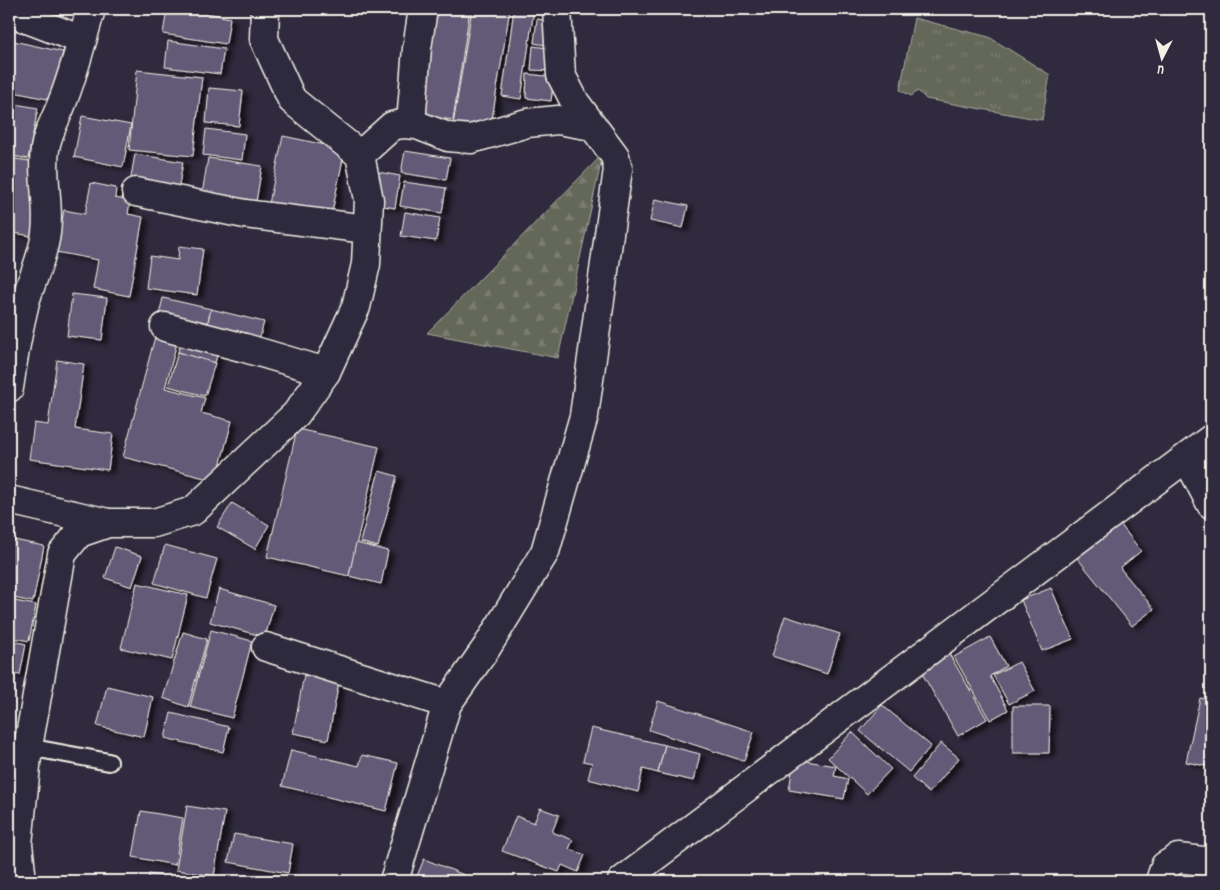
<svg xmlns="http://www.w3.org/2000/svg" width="1220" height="890" viewBox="0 0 1220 890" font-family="Dekko,sans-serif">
<defs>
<pattern id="grass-tufts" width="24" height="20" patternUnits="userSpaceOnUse" patternTransform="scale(1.25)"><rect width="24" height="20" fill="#646759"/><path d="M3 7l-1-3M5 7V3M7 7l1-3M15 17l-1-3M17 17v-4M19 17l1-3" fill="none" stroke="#7b7d71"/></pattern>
<pattern id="forest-firs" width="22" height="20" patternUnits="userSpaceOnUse" patternTransform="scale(1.25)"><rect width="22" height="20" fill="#646759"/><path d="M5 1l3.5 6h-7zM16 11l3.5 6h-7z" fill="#7b7d71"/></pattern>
<filter id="shadow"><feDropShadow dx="5.5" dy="3" stdDeviation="2.5" flood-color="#0009"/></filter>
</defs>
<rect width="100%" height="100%" fill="#2f2a3d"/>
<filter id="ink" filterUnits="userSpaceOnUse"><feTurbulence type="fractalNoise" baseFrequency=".02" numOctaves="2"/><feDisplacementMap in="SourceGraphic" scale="10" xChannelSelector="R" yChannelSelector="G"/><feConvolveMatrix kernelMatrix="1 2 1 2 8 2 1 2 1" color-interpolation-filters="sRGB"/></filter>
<g filter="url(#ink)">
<polygon fill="url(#grass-tufts)" stroke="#acaca0" points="914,18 989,37 1050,75 1042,120 926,99 918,91 911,96 900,90"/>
<polygon fill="url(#forest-firs)" stroke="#acaca0" points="603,154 558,358 427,333"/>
<g fill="#625a77" stroke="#f4f1e8" filter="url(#shadow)">
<polygon points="167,9 207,9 207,13 230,18 226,44 163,34"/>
<polygon points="435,9 470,9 453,120 418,115"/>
<polygon points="472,9 510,9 490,131 453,125"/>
<polygon points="514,9 534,9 521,99 502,96"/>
<polygon points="537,19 555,22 551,46 534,43"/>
<polygon points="9,40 63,52 52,100 9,91"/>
<polygon points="168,41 224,49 220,74 165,67"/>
<polygon points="533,46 555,49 553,71 531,70"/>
<polygon points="137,70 202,77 193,156 129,150"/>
<polygon points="527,74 554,77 551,101 526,98"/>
<polygon points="209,88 243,91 239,126 206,123"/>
<polygon points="9,103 38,108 28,159 9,155"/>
<polygon points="82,116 131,125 123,167 74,157"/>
<polygon points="206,129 245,134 242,160 203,155"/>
<polygon points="283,136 345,149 331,217 269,204"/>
<polygon points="405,151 450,158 446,180 401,173"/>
<polygon points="135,154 183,162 178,191 130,183"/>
<polygon points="9,158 42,163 31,236 9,232"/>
<polygon points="208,158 262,166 255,208 201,200"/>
<polygon points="378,172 400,176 395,208 372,204"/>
<polygon points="404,182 446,188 442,213 400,206"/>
<polygon points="91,183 116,188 115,198 130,201 128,214 143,217 129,296 93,289 98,260 56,252 64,210 85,214"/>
<polygon points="655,199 688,206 683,228 650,221"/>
<polygon points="405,212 440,218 436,241 401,236"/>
<polygon points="179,246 203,249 197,295 146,288 150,256 178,260"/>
<polygon points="72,294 107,298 102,340 67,336"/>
<polygon points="163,298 211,309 205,334 157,323"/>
<polygon points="211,309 264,322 257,347 205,334"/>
<polygon points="157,329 179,335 165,388 205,398 201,413 232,421 216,481 123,457"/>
<polygon points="184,333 220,344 215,363 178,352"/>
<polygon points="178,352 215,363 205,396 168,386"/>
<polygon points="57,360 84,364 75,429 113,434 108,470 29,459 34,423 48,425"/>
<polygon points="297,429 379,447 349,576 267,557"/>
<polygon points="379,471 397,476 378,547 360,542"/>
<polygon points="232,503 269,525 255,549 217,527"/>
<polygon points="1117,520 1141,551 1120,568 1154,609 1132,626 1074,554"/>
<polygon points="9,539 44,546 33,602 9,597"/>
<polygon points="356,543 388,551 381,584 349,576"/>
<polygon points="165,545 217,559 206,598 154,583"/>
<polygon points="115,547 142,556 132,587 105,578"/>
<polygon points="137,583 188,595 172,660 121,648"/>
<polygon points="1051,588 1073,639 1042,651 1021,600"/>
<polygon points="219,589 274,605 265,637 210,622"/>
<polygon points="9,600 36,605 29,641 9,637"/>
<polygon points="785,616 840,634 827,674 772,656"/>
<polygon points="211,630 252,641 232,718 190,707"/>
<polygon points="183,632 207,639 188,707 163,698"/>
<polygon points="990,637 1006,666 990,676 1008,710 990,720 954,657"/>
<polygon points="9,640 26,644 20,675 9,673"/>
<polygon points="948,652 987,719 958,736 919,668"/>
<polygon points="1019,662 1035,691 1009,704 993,675"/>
<polygon points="304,675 339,682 328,740 293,733"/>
<polygon points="107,686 153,697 144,737 97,726"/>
<polygon points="1200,698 1211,700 1211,767 1186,762"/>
<polygon points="658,701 754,732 744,761 649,730"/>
<polygon points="882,705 931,746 909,772 860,731"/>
<polygon points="1013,706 1050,706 1049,753 1013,753"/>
<polygon points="171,713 229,727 223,752 165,738"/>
<polygon points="591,728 665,745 658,773 643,769 638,792 588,779 592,763 583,761"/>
<polygon points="852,732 891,769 867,794 828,758"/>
<polygon points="941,743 959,758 929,793 912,778"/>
<polygon points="665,745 700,754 694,781 658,773"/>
<polygon points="291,750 359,766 362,755 398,763 386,811 282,786"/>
<polygon points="794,759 836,766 834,776 848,779 844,799 789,790"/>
<polygon points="187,806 225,812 214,876 176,870"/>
<polygon points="540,808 559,815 552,832 573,840 569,849 585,855 578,872 562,865 559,872 502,851 516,816 534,823"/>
<polygon points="141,811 183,818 175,865 133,857"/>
<polygon points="234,834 293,844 288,873 228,862"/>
<polygon points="424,859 479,881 415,881"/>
<polygon points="149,874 194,881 148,881"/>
</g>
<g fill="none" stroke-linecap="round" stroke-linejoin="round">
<g stroke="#f4f1e8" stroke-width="20">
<polyline id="lane" points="28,747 109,762"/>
</g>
<g stroke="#f4f1e8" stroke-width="31">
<g id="street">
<polyline points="9,12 82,40"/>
<polyline points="411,123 417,48 423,9"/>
<polyline points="360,155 392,126 402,124 417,125 448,137 471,139 527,123 558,120 592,126"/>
<polyline points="136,192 245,214 367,229"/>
<polyline points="165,327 245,348 326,372"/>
<path d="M9,388C13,359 18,330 25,302C32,279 43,257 46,233C50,205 41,178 45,149C47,133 56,119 62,103C74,73 82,40 91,9"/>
<polyline points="1187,458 1211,504"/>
<polyline points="9,500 108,523"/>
<polyline points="266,647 447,704"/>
<polyline points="22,881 18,844 28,747 62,554 79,533 108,523 154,523 193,511 296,414 326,372 356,307 366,264 369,200 360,155 292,100 264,39 265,9"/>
<polyline points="394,881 447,704 487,647 545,552 584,416 618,169 615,156 575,102 561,75 557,9"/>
<polyline points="1160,881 1165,866 1178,858 1211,862"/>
</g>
</g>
<g stroke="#f4f1e8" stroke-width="31">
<polyline id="secondary" points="622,881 1211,439"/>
</g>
<use href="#lane" stroke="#2f2a3d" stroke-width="16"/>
<use href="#street" stroke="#2f2a3d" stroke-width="28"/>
<use href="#secondary" stroke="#2f2a3d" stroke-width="28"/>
</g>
</g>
<rect width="1220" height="890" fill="none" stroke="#2f2a3d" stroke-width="30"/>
<rect x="15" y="15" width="1190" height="860" fill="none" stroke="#f4f1e8" stroke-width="2" filter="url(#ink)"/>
<g transform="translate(1162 58) rotate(186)" stroke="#2f2a3d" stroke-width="4" paint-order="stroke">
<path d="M0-4L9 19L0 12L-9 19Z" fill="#f4f1e8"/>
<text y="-8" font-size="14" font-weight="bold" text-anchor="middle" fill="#f4f1e8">U</text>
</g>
</svg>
